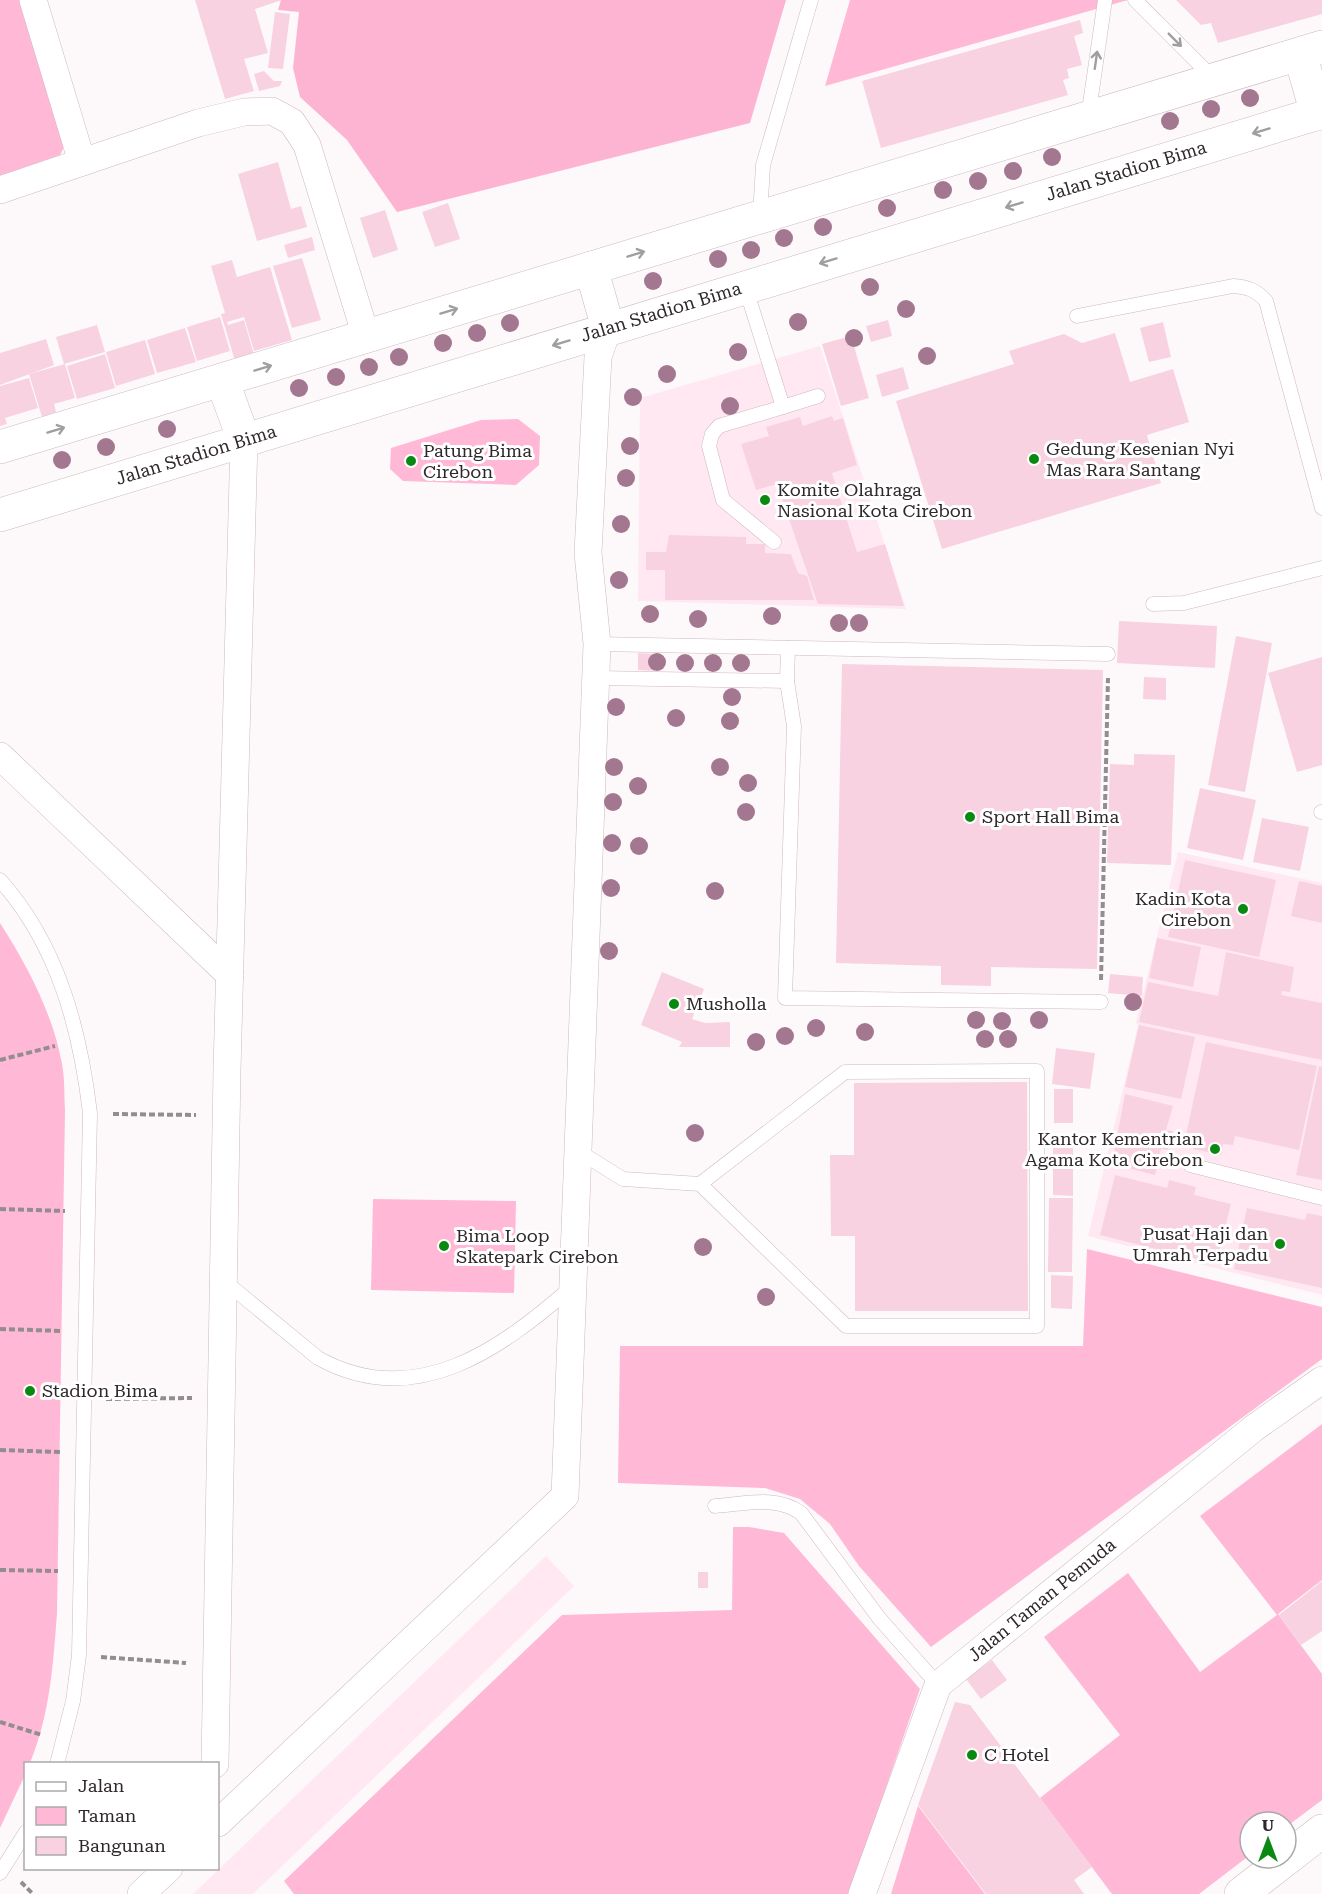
<svg xmlns="http://www.w3.org/2000/svg" width="1322" height="1894" viewBox="0 0 1322 1894" font-family="'Roboto Serif',serif">
<rect width="100%" height="100%" fill="#fdf9fb"/>
<g fill="#ffe8f1">
<polygon points="820,346 906,609 638,601 640,398"/>
<polygon points="1178,852 1322,883 1322,1295 1088,1236 1138,1026 1136,1022"/>
<polygon points="546,1556 574,1586 253,1894 193,1894"/>
</g>
<g fill="#ffb8d5">
<polygon points="0,0 24,0 65,145 60,155 0,176"/>
<polygon points="850,0 1128,0 825,86"/>
<polygon points="518,419 540,436 539,465 516,485 403,481 390,469 391,448 481,420"/>
<path d="M0,923C27,965 53,1014 62,1064C65,1079 64,1095 65,1110L57,1613C53,1666 50,1714 30,1763L26,1764L25,1775L0,1828Z"/>
<polygon points="373,1199 516,1201 514,1293 371,1290"/>
<polygon points="1087,1249 1322,1307 1322,1359 931,1647 859,1566 830,1524 800,1499 765,1488 618,1483 620,1346 1083,1346"/>
<polygon points="1322,1424 1322,1580 1278,1614 1322,1674 1322,1800 1286,1827 1286,1822 1250,1822 1250,1855 1199,1894 1112,1894 1040,1798 1120,1735 1044,1637 1128,1573 1200,1672 1277,1615 1200,1516"/>
<polygon points="733,1527 749,1527 784,1533 920,1689 849,1894 294,1894 284,1881 562,1615 732,1610"/>
<polygon points="918,1806 985,1894 891,1894"/>
</g>
<polygon fill="#fdb4d2" points="281,0 786,0 750,123 397,212 347,140 300,97 293,68 299,12 278,10"/>
<g fill="#f8d2e1">
<polygon points="195,0 282,0 255,9 268,53 244,59 254,91 225,99"/>
<polygon points="1176,0 1322,0 1322,14 1218,43 1211,23 1201,25"/>
<polygon points="275,12 290,14 283,69 268,68"/>
<polygon points="1080,20 1083,33 1074,36 1082,65 1067,69 1069,78 1063,80 1068,95 881,148 862,81"/>
<polygon points="264,71 274,81 282,81 280,86 259,91 254,74"/>
<polygon points="278,162 291,209 301,206 307,227 257,241 238,174"/>
<polygon points="448,203 460,239 435,247 422,212"/>
<polygon points="385,210 398,250 373,258 360,218"/>
<polygon points="312,237 315,250 288,258 284,245"/>
<polygon points="302,258 321,320 292,328 273,266"/>
<polygon points="232,260 237,277 270,267 292,340 254,351 244,317 227,322 228,325 244,320 254,355 235,361 221,314 225,313 211,266"/>
<polygon points="220,317 230,351 197,361 187,327"/>
<polygon points="888,320 892,336 871,342 866,326"/>
<polygon points="1163,322 1171,357 1149,362 1140,328"/>
<polygon points="97,325 105,352 64,364 56,337"/>
<polygon points="185,328 196,362 157,373 147,340"/>
<polygon points="1115,333 1130,382 1173,369 1189,422 1147,435 1161,483 942,549 896,401 1014,364 1009,351 1064,334 1082,343"/>
<polygon points="851,336 869,398 841,406 822,344"/>
<polygon points="46,339 54,365 0,385 0,353"/>
<polygon points="145,340 155,374 116,386 106,352"/>
<polygon points="105,354 115,388 77,399 67,366"/>
<polygon points="65,364 75,398 54,404 56,412 42,417 29,374"/>
<polygon points="903,367 909,389 882,397 876,375"/>
<polygon points="29,378 38,408 5,418 7,424 0,426 0,386"/>
<polygon points="832,416 834,421 843,418 857,465 832,473 857,552 885,544 904,606 818,604 777,484 756,490 741,444 769,436 766,427 800,417 803,426"/>
<polygon points="669,535 746,537 746,544 765,544 765,553 791,554 798,573 807,576 814,600 665,600 665,570 646,570 646,552 666,552"/>
<polygon points="1119,621 1217,626 1215,668 1117,663"/>
<polygon points="1236,636 1272,643 1245,792 1208,785"/>
<polygon points="638,653 655,654 655,671 638,670"/>
<polygon points="1322,657 1322,765 1297,772 1268,673"/>
<polygon points="842,664 1103,670 1097,969 991,967 991,986 941,985 941,966 836,963"/>
<polygon points="1144,677 1166,678 1166,700 1143,699"/>
<polygon points="1134,754 1175,755 1171,865 1107,863 1110,764 1134,765"/>
<polygon points="1200,788 1256,800 1243,860 1187,848"/>
<polygon points="1262,818 1309,827 1300,871 1253,862"/>
<polygon points="1185,860 1276,880 1259,957 1168,937"/>
<polygon points="1299,881 1322,886 1322,923 1291,916"/>
<polygon points="1157,938 1201,947 1193,987 1149,978"/>
<polygon points="1226,952 1294,967 1290,992 1282,991 1281,995 1322,1003 1322,1060 1139,1022 1148,982 1218,996"/>
<polygon points="662,972 704,989 692,1019 705,1023 730,1022 730,1047 679,1047 682,1042 641,1025"/>
<polygon points="1110,974 1143,977 1142,996 1108,993"/>
<polygon points="1139,1025 1195,1037 1181,1099 1125,1087"/>
<polygon points="1206,1042 1317,1066 1299,1150 1235,1136 1233,1145 1223,1144 1221,1155 1193,1149 1195,1138 1186,1135"/>
<polygon points="1056,1048 1095,1053 1090,1089 1052,1084"/>
<polygon points="1319,1066 1322,1067 1322,1180 1296,1175"/>
<polygon points="1027,1082 1028,1311 855,1311 855,1236 831,1236 830,1155 854,1155 854,1083"/>
<rect x="1054" y="1089" width="19" height="34"/>
<polygon points="1125,1094 1173,1106 1166,1130 1173,1131 1168,1150 1161,1149 1155,1175 1112,1164"/>
<polygon points="1053,1141 1073,1141 1073,1196 1053,1195"/>
<polygon points="1115,1175 1167,1188 1169,1180 1196,1187 1194,1195 1231,1204 1216,1264 1100,1235"/>
<polygon points="1049,1198 1073,1198 1072,1272 1048,1272"/>
<polygon points="1247,1208 1305,1220 1307,1213 1322,1216 1322,1288 1234,1269"/>
<polygon points="1051,1275 1073,1276 1072,1309 1051,1308"/>
<rect x="698" y="1572" width="10" height="16"/>
<polygon points="1322,1581 1322,1631 1301,1645 1279,1615"/>
<polygon points="992,1660 1007,1680 981,1699 966,1679"/>
<polygon points="955,1702 970,1705 1092,1867 1074,1880 1084,1894 986,1894 918,1805"/>
</g>
<g fill="none" stroke-linecap="round" stroke-linejoin="round">
<g stroke="#ccb9c0" stroke-width="15">
<g id="lane">
<polyline points="1135,0 1214,79"/>
<polyline points="1088,118 1105,0"/>
<polyline points="760,217 763,165 811,0"/>
<polyline points="745,286 783,407 719,426 712,434 709,446 723,500 774,542"/>
<path d="M1077,316L1233,286C1248,287 1256,290 1266,301L1322,508"/>
<polyline points="783,407 818,396"/>
<polyline points="1153,604 1184,603 1322,568"/>
<polyline points="597,644 1108,654"/>
<polyline points="788,648 787,681 794,726 785,998 1101,1002"/>
<polyline points="596,678 787,681"/>
<polyline points="1321,812 1322,812"/>
<path d="M0,880C58,945 80,1029 90,1113L79,1655L73,1701L57,1764"/>
<polyline points="578,1151 623,1179 700,1184 845,1072 1037,1071 1037,1326 846,1326 700,1184"/>
<polyline points="1190,1165 1322,1198"/>
<path d="M223,1280L318,1358C415,1412 501,1349 573,1286"/>
<path d="M715,1506C745,1504 776,1495 801,1513L879,1618L938,1685"/>
<polyline points="0,1873 26,1832"/>
</g>
</g>
<g stroke="#ccb9c0" stroke-width="28">
<g id="street">
<polyline points="33,0 82,162"/>
<polyline points="0,190 198,123 244,112 272,111 292,122 307,145 366,336"/>
<polyline points="0,756 230,975"/>
<polyline points="215,1764 227,1070 244,440"/>
<polyline points="218,1823 565,1496 597,644 588,553 598,357 608,328"/>
<polyline points="141,1894 169,1868"/>
<polyline points="862,1894 938,1685 1254,1428 1322,1380"/>
</g>
</g>
<g stroke="#ccb9c0" stroke-width="34">
<g id="secondary">
<polyline points="1300,54 1317,114"/>
<polyline points="591,268 608,328"/>
<polyline points="222,380 244,440"/>
<polyline points="0,447 1322,47"/>
<polyline points="0,515 1322,112"/>
<polyline points="1241,1894 1322,1831"/>
</g>
</g>
<g stroke="#938d90" stroke-width="4" stroke-dasharray="6 3" stroke-linecap="butt">
<polyline points="1101,980 1108,678"/>
<polyline points="0,1060 55,1046"/>
<polyline points="113,1114 196,1115"/>
<polyline points="0,1209 65,1211"/>
<polyline points="0,1329 63,1331"/>
<polyline points="106,1399 192,1398"/>
<polyline points="0,1450 60,1452"/>
<polyline points="0,1570 58,1571"/>
<polyline points="101,1657 186,1663"/>
<polyline points="0,1722 42,1735"/>
<polyline points="21,1882 33,1894"/>
</g>
<use href="#lane" stroke="#fff" stroke-width="14"/>
<use href="#street" stroke="#fff" stroke-width="27"/>
<use href="#secondary" stroke="#fff" stroke-width="33"/>
</g>
<g fill="#a47790">
<circle cx="1250" cy="98" r="9"/>
<circle cx="1211" cy="109" r="9"/>
<circle cx="1170" cy="121" r="9"/>
<circle cx="1052" cy="157" r="9"/>
<circle cx="1013" cy="171" r="9"/>
<circle cx="978" cy="181" r="9"/>
<circle cx="943" cy="190" r="9"/>
<circle cx="887" cy="208" r="9"/>
<circle cx="823" cy="227" r="9"/>
<circle cx="784" cy="238" r="9"/>
<circle cx="751" cy="250" r="9"/>
<circle cx="718" cy="259" r="9"/>
<circle cx="653" cy="281" r="9"/>
<circle cx="870" cy="287" r="9"/>
<circle cx="906" cy="309" r="9"/>
<circle cx="798" cy="322" r="9"/>
<circle cx="510" cy="323" r="9"/>
<circle cx="477" cy="333" r="9"/>
<circle cx="854" cy="338" r="9"/>
<circle cx="443" cy="343" r="9"/>
<circle cx="738" cy="352" r="9"/>
<circle cx="927" cy="356" r="9"/>
<circle cx="399" cy="357" r="9"/>
<circle cx="369" cy="367" r="9"/>
<circle cx="667" cy="374" r="9"/>
<circle cx="336" cy="377" r="9"/>
<circle cx="299" cy="388" r="9"/>
<circle cx="633" cy="397" r="9"/>
<circle cx="730" cy="406" r="9"/>
<circle cx="167" cy="429" r="9"/>
<circle cx="630" cy="446" r="9"/>
<circle cx="106" cy="447" r="9"/>
<circle cx="62" cy="460" r="9"/>
<circle cx="626" cy="478" r="9"/>
<circle cx="621" cy="524" r="9"/>
<circle cx="619" cy="580" r="9"/>
<circle cx="650" cy="614" r="9"/>
<circle cx="772" cy="616" r="9"/>
<circle cx="698" cy="619" r="9"/>
<circle cx="839" cy="623" r="9"/>
<circle cx="859" cy="623" r="9"/>
<circle cx="657" cy="662" r="9"/>
<circle cx="685" cy="663" r="9"/>
<circle cx="713" cy="663" r="9"/>
<circle cx="741" cy="663" r="9"/>
<circle cx="732" cy="697" r="9"/>
<circle cx="616" cy="707" r="9"/>
<circle cx="676" cy="718" r="9"/>
<circle cx="730" cy="721" r="9"/>
<circle cx="614" cy="767" r="9"/>
<circle cx="720" cy="767" r="9"/>
<circle cx="748" cy="783" r="9"/>
<circle cx="638" cy="786" r="9"/>
<circle cx="613" cy="802" r="9"/>
<circle cx="746" cy="812" r="9"/>
<circle cx="612" cy="843" r="9"/>
<circle cx="639" cy="846" r="9"/>
<circle cx="611" cy="888" r="9"/>
<circle cx="715" cy="891" r="9"/>
<circle cx="609" cy="951" r="9"/>
<circle cx="1133" cy="1002" r="9"/>
<circle cx="976" cy="1020" r="9"/>
<circle cx="1039" cy="1020" r="9"/>
<circle cx="1002" cy="1021" r="9"/>
<circle cx="816" cy="1028" r="9"/>
<circle cx="865" cy="1032" r="9"/>
<circle cx="785" cy="1036" r="9"/>
<circle cx="985" cy="1039" r="9"/>
<circle cx="1008" cy="1039" r="9"/>
<circle cx="756" cy="1042" r="9"/>
<circle cx="695" cy="1133" r="9"/>
<circle cx="703" cy="1247" r="9"/>
<circle cx="766" cy="1297" r="9"/>
</g>
<defs><path id="oneway-shaft" d="M-6 0H5M1.5-3L5.5 0L1.5 3" fill="none" stroke-width="1.6" stroke-linecap="round" stroke-linejoin="round" transform="scale(1.5)"/></defs>
<g stroke="#a19ea0">
<use href="#oneway-shaft" transform="translate(1175 40) rotate(45)"/>
<use href="#oneway-shaft" transform="translate(1096 60) rotate(-82)"/>
<use href="#oneway-shaft" transform="translate(1261 131) rotate(163)"/>
<use href="#oneway-shaft" transform="translate(1014 205) rotate(163)"/>
<use href="#oneway-shaft" transform="translate(636 254) rotate(-17)"/>
<use href="#oneway-shaft" transform="translate(828 261) rotate(163)"/>
<use href="#oneway-shaft" transform="translate(449 311) rotate(-17)"/>
<use href="#oneway-shaft" transform="translate(561 343) rotate(163)"/>
<use href="#oneway-shaft" transform="translate(263 368) rotate(-17)"/>
<use href="#oneway-shaft" transform="translate(56 430) rotate(-17)"/>
</g>
<g fill="#098912" stroke="#fff" stroke-width="2">
<circle cx="1034" cy="459" r="6"/>
<circle cx="411" cy="461" r="6"/>
<circle cx="765" cy="500" r="6"/>
<circle cx="970" cy="817" r="6"/>
<circle cx="1243" cy="909" r="6"/>
<circle cx="674" cy="1004" r="6"/>
<circle cx="1215" cy="1149" r="6"/>
<circle cx="1280" cy="1244" r="6"/>
<circle cx="444" cy="1246" r="6"/>
<circle cx="30" cy="1391" r="6"/>
<circle cx="972" cy="1755" r="6"/>
</g>
<g text-anchor="middle" stroke-width="6" stroke-linejoin="round" paint-order="stroke">
<g font-size="18" fill="#2f282b" stroke="#fff">
<text transform="translate(1126 171) rotate(-17)" y="6">Jalan Stadion Bima</text>
<text transform="translate(661 312) rotate(-17)" y="6">Jalan Stadion Bima</text>
<text transform="translate(196 455) rotate(-17)" y="6">Jalan Stadion Bima</text>
<text transform="translate(1042 1600) rotate(-39)" y="6">Jalan Taman Pemuda</text>
</g>
<g font-size="18" fill="#2f282b" stroke="#fff" text-anchor="start">
<text x="1046" y="455">Gedung Kesenian Nyi<tspan x="1046" dy="21">Mas Rara Santang</tspan></text>
<text x="423" y="457">Patung Bima<tspan x="423" dy="21">Cirebon</tspan></text>
<text x="777" y="496">Komite Olahraga<tspan x="777" dy="21">Nasional Kota Cirebon</tspan></text>
<text x="982" y="823">Sport Hall Bima</text>
<text x="1231" y="905" text-anchor="end">Kadin Kota<tspan x="1231" dy="21">Cirebon</tspan></text>
<text x="686" y="1010">Musholla</text>
<text x="1203" y="1145" text-anchor="end">Kantor Kementrian<tspan x="1203" dy="21">Agama Kota Cirebon</tspan></text>
<text x="1268" y="1240" text-anchor="end">Pusat Haji dan<tspan x="1268" dy="21">Umrah Terpadu</tspan></text>
<text x="456" y="1242">Bima Loop<tspan x="456" dy="21">Skatepark Cirebon</tspan></text>
<text x="42" y="1397">Stadion Bima</text>
<text x="984" y="1761">C Hotel</text>
</g>
</g>
<rect x="24" y="1762" width="195" height="108" fill="#ffffff" stroke="#aca9aa" stroke-width="1.5"/>
<rect x="36" y="1782" width="30" height="9" fill="#ffffff" stroke="#aca9aa" stroke-width="1.5"/>
<text x="78" y="1792" font-size="18" fill="#2f282b">Jalan</text>
<rect x="36" y="1807" width="30" height="18" fill="#ffb8d5" stroke="#aca9aa" stroke-width="1.5"/>
<text x="78" y="1822" font-size="18" fill="#2f282b">Taman</text>
<rect x="36" y="1837" width="30" height="18" fill="#f8d2e1" stroke="#aca9aa" stroke-width="1.5"/>
<text x="78" y="1852" font-size="18" fill="#2f282b">Bangunan</text>
<g transform="translate(1268 1840)"><circle r="28" fill="#ffffff" stroke="#aca9aa" stroke-width="1.5"/>
<path d="M0-4.5L10 22L0 15L-10 22Z" fill="#098912"/>
<text y="-9" font-size="16" font-weight="bold" text-anchor="middle" fill="#2f282b">U</text>
</g>
</svg>
